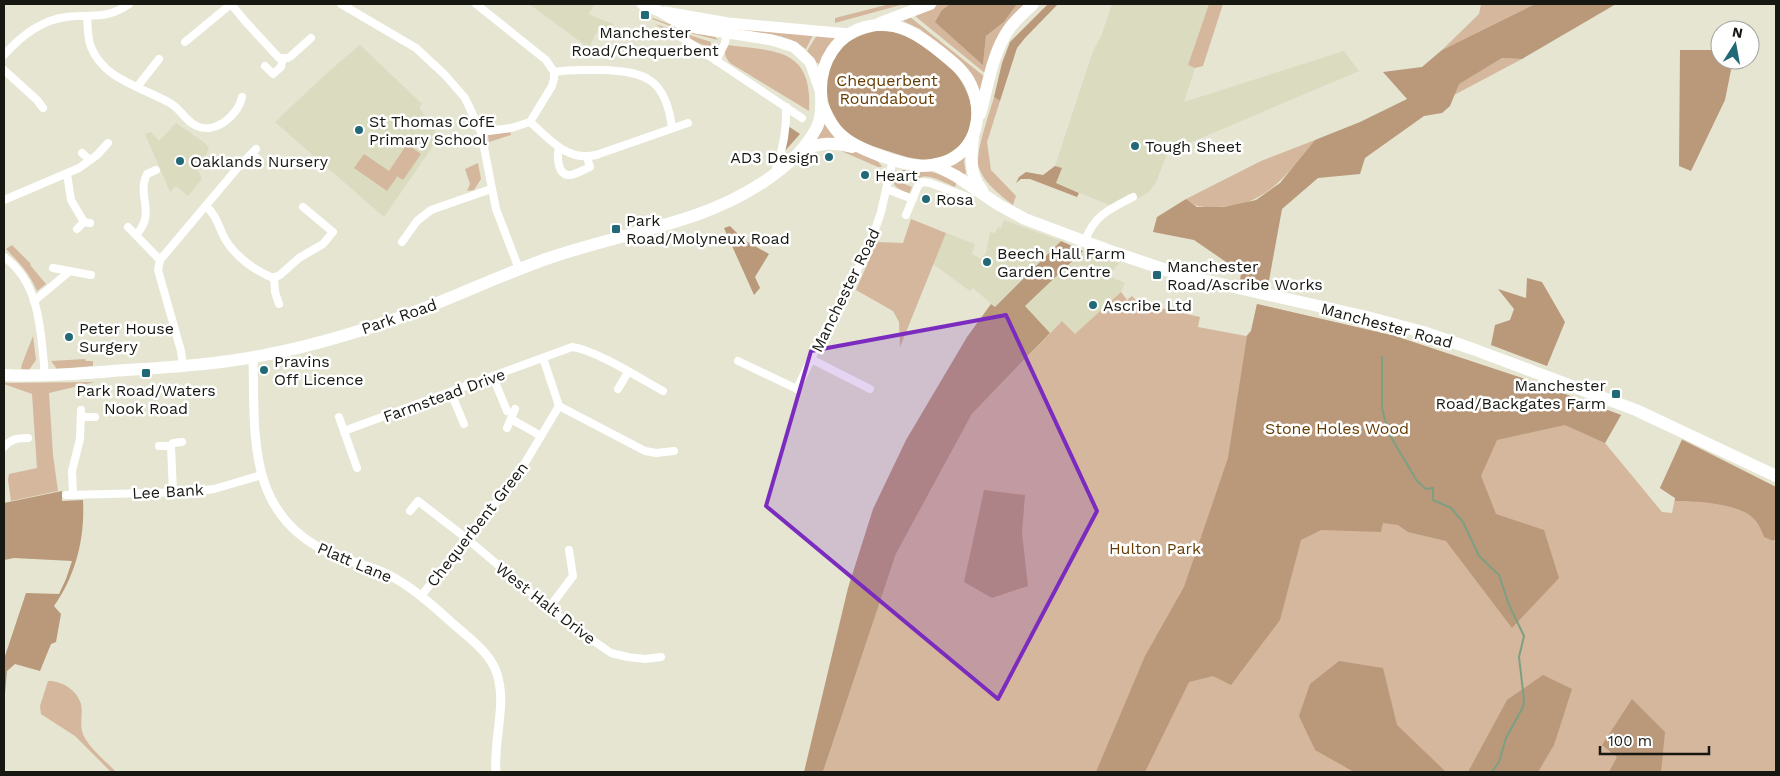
<svg xmlns="http://www.w3.org/2000/svg" width="1780" height="776" viewBox="0 0 1780 776" font-family="'Work Sans',sans-serif">
<rect width="100%" height="100%" fill="#e5e5d2"/>
<g fill="#dbdbc0">
<polygon points="529,4 595,4 588,14 613,24 615,29 605,33 596,33 589,48"/>
<polygon points="1112,4 1209,4 1188,65 1195,68 1184,102 1344,51 1359,71 1168,152 1156,182 1149,192 1119,209 1056,183 1061,169 1055,166 1093,51 1102,34"/>
<polygon points="360,45 422,104 419,107 439,137 384,217 275,122 326,74"/>
<polygon points="176,123 205,143 209,149 204,159 203,164 198,170 202,179 188,196 176,186 170,192 145,134 151,132 159,141"/>
<polygon points="1004,220 1061,241 995,307 973,288 970,291 933,264 946,233 975,244 972,254 981,259 986,253 990,232 995,233 998,227 1001,228"/>
<polygon points="1083,251 1119,263 1109,276 1125,283 1121,292 1075,335 1062,321 1050,333 1025,306"/>
</g>
<g fill="#d4b79c">
<polygon points="890,4 904,4 835,23 835,18"/>
<polygon points="939,4 950,4 942,10 983,64 986,36 1004,22 1017,4 1026,4 986,74 915,16 927,11"/>
<polygon points="1209,4 1223,4 1203,66 1195,68 1188,65"/>
<polygon points="1481,4 1535,4 1442,50 1479,14"/>
<polygon points="910,17 985,77 980,94 966,67 920,29 901,20"/>
<polygon points="653,18 691,32 715,37 718,40 686,32 652,19"/>
<path d="M655,24L711,42L710,49C692,37 672,36 655,24Z"/>
<polygon points="739,28 813,35 806,49 792,40 780,36 737,31"/>
<polygon points="817,35 836,37 820,64 817,63 807,51"/>
<path d="M727,45C776,51 813,48 809,111L730,63C725,57 723,53 727,45Z"/>
<polygon points="1502,58 1522,59 1454,95 1458,84"/>
<path d="M994,97L1000,101L987,142L991,170L1016,196L1013,205C1000,195 985,184 979,168C974,155 990,112 994,97Z"/>
<polygon points="823,122 834,137 834,138 818,140 815,136"/>
<polygon points="510,131 511,135 489,142 488,135"/>
<path d="M1315,140C1288,173 1266,207 1218,207C1203,207 1198,209 1186,199L1261,161Z"/>
<polygon points="407,144 421,154 403,180 395,175 397,177 387,191 354,168 364,154 389,171"/>
<path d="M832,147C848,148 874,152 882,167H878Z"/>
<polygon points="965,155 964,162 966,173 962,176 946,167"/>
<polygon points="478,163 481,179 474,190 467,191 470,184 465,169"/>
<path d="M903,170C922,167 941,174 957,182L955,187C944,183 923,169 915,182L907,179L900,173Z"/>
<path d="M892,179L912,187L909,194C901,190 894,188 892,179Z"/>
<polygon points="911,219 946,233 900,347 899,322 893,311 856,290 877,242 903,243"/>
<path d="M12,245L31,264L30,265L46,284L37,291C29,272 20,264 6,249Z"/>
<polygon points="1121,292 1127,300 1132,296 1147,312 1156,307 1200,317 1198,327 1246,336 1251,331 1257,304 1395,336 1522,378 1621,415 1605,443 1662,512 1672,513 1675,498 1660,488 1682,439 1776,487 1776,537 1774,541 1776,543 1776,772 823,772 896,554 972,414 1062,321 1075,334"/>
<polygon points="33,336 36,360 29,370 21,369 22,364"/>
<polygon points="85,359 86,361 93,361 93,366 57,369 51,361"/>
<polygon points="95,382 49,393 53,455 58,491 11,501 8,480 9,474 37,468 32,394 4,384 4,383"/>
<path d="M48,681C62,681 76,689 81,704C83,712 80,723 82,731C85,745 106,761 116,772H111L75,736L41,714L40,706Z"/>
</g>
<g fill="#ba997a">
<polygon points="950,4 1017,4 1004,22 986,36 983,65 935,22 942,10"/>
<polygon points="1048,4 1058,4 1025,38 1017,48 1000,101 994,97 1002,63 1010,42"/>
<polygon points="1535,4 1616,4 1522,59 1502,58 1459,84 1450,106 1442,113 1424,116 1365,158 1360,174 1318,178 1282,209 1268,286 1240,280 1242,267 1226,262 1194,240 1153,232 1157,217 1186,199 1197,207 1224,207 1256,200 1280,183 1315,140 1360,122 1407,99 1383,72 1422,67 1442,50"/>
<path d="M876,31C884,31 894,31 902,34C936,48 981,85 970,127C966,141 956,151 943,156C925,163 908,158 891,152C876,147 859,143 847,132C822,112 820,70 842,47C852,38 863,34 876,31Z"/>
<polygon points="1680,50 1720,50 1720,60 1733,60 1725,100 1691,171 1679,166"/>
<polygon points="788,126 800,134 784,152"/>
<polygon points="1055,166 1062,168 1056,183 1079,193 1077,197 1030,179 1021,179 1016,183 1019,177 1026,172 1043,175"/>
<polygon points="730,226 744,240 769,254 755,277 760,288 754,295 724,228"/>
<polygon points="1061,241 1083,251 1025,306 1050,333 972,414 896,554 823,772 804,772 848,588 873,509 906,440 967,337 991,304 995,307"/>
<polygon points="1527,278 1542,282 1565,322 1547,366 1491,345 1495,325 1510,320 1514,309 1498,289 1526,298"/>
<polygon points="1257,304 1395,336 1522,378 1621,415 1605,443 1565,425 1497,440 1481,476 1496,514 1544,530 1559,578 1512,628 1446,541 1408,532 1398,525 1383,523 1381,532 1321,530 1301,540 1280,620 1231,685 1213,676 1189,682 1145,772 1096,772 1145,656 1184,587 1228,458 1247,336 1251,331"/>
<path d="M1682,440L1776,487V537L1774,541L1764,537C1762,532 1759,524 1755,520C1741,503 1695,501 1675,501V498L1660,488Z"/>
<polygon points="984,490 1025,495 1022,533 1028,586 992,598 964,582"/>
<path d="M62,491V501L83,500C85,538 76,575 54,606L61,614L56,642L51,644L40,671L15,664L7,671L4,705V659L26,593L59,594L66,579L72,561L14,558L4,560V503Z"/>
<polygon points="1339,661 1383,668 1397,725 1446,772 1354,772 1315,750 1299,716 1310,684"/>
<polygon points="1543,675 1572,689 1554,745 1538,772 1468,772 1507,700"/>
<polygon points="1632,699 1665,732 1661,772 1609,772 1617,757 1602,745"/>
</g>
<g fill="none" stroke-linecap="round" stroke-linejoin="round">
<polyline stroke="#7d9f82" stroke-width="2" points="1382,357 1382,408 1388,432 1417,481 1426,489 1433,488 1433,500 1451,508 1463,522 1479,556 1499,575 1509,605 1524,636 1519,657 1524,700 1523,707 1506,738 1499,762 1492,772"/>
<g stroke="#fff" stroke-width="8">
<polyline points="231,4 245,21 279,58 288,58 291,56 311,38"/>
<polyline points="341,4 416,48 445,75 465,98 481,132 496,209 519,269"/>
<polyline points="476,4 546,60 554,72 554,79 552,86 530,122 511,128 481,132"/>
<path d="M87,16C88,26 87,37 91,47C104,80 142,87 170,103C179,108 184,118 193,124C213,137 238,116 242,97"/>
<polyline points="681,37 802,118"/>
<polyline points="185,42 231,4"/>
<path d="M4,55C20,37 42,20 66,17C91,13 105,21 129,4"/>
<polyline points="716,61 725,43 727,30"/>
<polyline points="265,66 273,74 281,67 283,58"/>
<polyline points="4,70 37,100 43,108"/>
<path d="M554,72C570,69 585,70 601,70C647,71 666,80 672,128"/>
<polyline points="137,87 159,59"/>
<path d="M530,122C550,139 567,162 596,155L688,123"/>
<path d="M559,148C557,155 557,175 569,175C575,175 583,170 588,168L590,167L587,157"/>
<polyline points="82,153 90,160"/>
<polyline points="252,154 260,161"/>
<path d="M775,172C783,150 787,130 786,107"/>
<polyline points="67,174 71,200 84,222"/>
<polyline points="886,189 913,199"/>
<polyline points="4,200 79,168 97,155 108,143"/>
<path d="M206,206C217,216 218,226 225,239C235,256 255,271 273,278L280,275L299,258L323,244L333,232L303,207"/>
<polyline points="906,215 918,186 922,182 930,183 970,198"/>
<polyline points="128,227 160,260 158,270 181,351 183,366"/>
<polyline points="77,229 84,222 90,223"/>
<path d="M136,235C157,212 136,196 147,174L156,170"/>
<path d="M1085,241C1094,215 1110,209 1133,197"/>
<polyline points="402,242 417,221 431,210 491,189"/>
<path d="M4,257C41,283 41,335 45,376"/>
<polyline points="160,260 240,165 256,149"/>
<polyline points="53,268 91,275"/>
<polyline points="274,278 275,292 279,304"/>
<polyline points="34,301 70,271"/>
<polyline points="543,358 559,406"/>
<polyline points="811,359 870,389"/>
<polyline points="738,361 797,389 822,336 853,280 876,227 881,212 893,159"/>
<polyline points="493,377 507,411"/>
<polyline points="618,389 628,372"/>
<polyline points="451,393 464,424"/>
<polyline points="559,406 645,451 656,453 674,451"/>
<polyline points="81,417 95,417"/>
<polyline points="339,417 357,468"/>
<polyline points="511,419 541,436"/>
<polyline points="507,428 515,409"/>
<path d="M344,431L572,347C596,350 641,379 663,391"/>
<polyline points="159,446 171,446"/>
<path d="M4,447C11,439 17,438 28,438"/>
<polyline points="173,493 171,446 173,443 182,442"/>
<polyline points="73,494 72,471 80,439 81,410"/>
<polyline points="66,495 191,492 214,489 262,475"/>
<polyline points="410,511 418,501 466,538 562,619 611,653 628,657 645,659 661,657"/>
<polyline points="421,596 516,478 559,406"/>
<polyline points="549,608 573,576 569,550"/>
</g>
<path stroke="#fff" stroke-width="9" d="M253,357C255,438 246,517 334,555C351,562 370,566 387,574C411,586 431,604 450,621C466,636 488,650 496,671C508,703 493,739 496,772"/>
<g stroke="#fff" stroke-width="11">
<polyline points="642,4 661,12 681,24 696,28 772,40 794,47 810,62 820,90"/>
<polyline points="665,12 728,23 850,34"/>
</g>
<g stroke="#fff" stroke-width="12">
<polyline points="880,23 930,4"/>
<path d="M980,114C988,86 992,53 1009,29C1016,19 1025,12 1033,4"/>
<path d="M973,138C971,157 969,175 982,190"/>
<path d="M802,151C820,142 833,142 852,147"/>
<polyline points="935,165 956,176 999,205 1025,219 1116,253 1181,275 1367,317 1423,332 1473,349 1636,410 1776,476"/>
<path d="M4,375C45,377 86,373 126,370C174,367 222,364 269,354C307,347 344,336 381,324C437,306 490,279 546,259C595,242 647,232 696,215C739,200 794,170 816,129C823,116 821,103 821,89C821,61 837,35 865,27C896,18 921,36 944,55C955,64 966,73 971,85C984,113 977,148 948,161C939,164 931,166 921,166C899,164 855,149 840,134C831,126 827,115 822,105"/>
</g>
</g>
<path fill="#7b2cbf" fill-opacity="0.2" stroke="#7b2cbf" stroke-width="4" stroke-linejoin="round" d="M1006,315L1097,511L998,699L766,506L811,351Z"/>
<g fill="#216976" stroke="#fff" stroke-width="2">
<rect x="640" y="10" width="10" height="10" rx="2.5"/>
<circle cx="359" cy="130" r="5"/>
<circle cx="1135" cy="146" r="5"/>
<circle cx="829" cy="157" r="5"/>
<circle cx="180" cy="161" r="5"/>
<circle cx="865" cy="175" r="5"/>
<circle cx="926" cy="199" r="5"/>
<rect x="611" y="224" width="10" height="10" rx="2.5"/>
<circle cx="987" cy="262" r="5"/>
<rect x="1152" y="270" width="10" height="10" rx="2.5"/>
<circle cx="1093" cy="305" r="5"/>
<circle cx="69" cy="337" r="5"/>
<circle cx="264" cy="370" r="5"/>
<rect x="141" y="368" width="10" height="10" rx="2.5"/>
<rect x="1611" y="389" width="10" height="10" rx="2.5"/>
</g>
<g text-anchor="middle" stroke-width="5" stroke-linejoin="round" paint-order="stroke">
<g font-size="16" fill="#181812" stroke="#fff" text-anchor="start">
<text x="645" y="38" text-anchor="middle">Manchester<tspan x="645" dy="18">Road/Chequerbent</tspan></text>
<text x="369" y="127">St Thomas CofE<tspan x="369" dy="18">Primary School</tspan></text>
<text x="1145" y="152">Tough Sheet</text>
<text x="819" y="163" text-anchor="end">AD3 Design</text>
<text x="190" y="167">Oaklands Nursery</text>
<text x="875" y="181">Heart</text>
<text x="936" y="205">Rosa</text>
<text x="626" y="226">Park<tspan x="626" dy="18">Road/Molyneux Road</tspan></text>
<text x="997" y="259">Beech Hall Farm<tspan x="997" dy="18">Garden Centre</tspan></text>
<text x="1167" y="272">Manchester<tspan x="1167" dy="18">Road/Ascribe Works</tspan></text>
<text x="1103" y="311">Ascribe Ltd</text>
<text x="79" y="334">Peter House<tspan x="79" dy="18">Surgery</tspan></text>
<text x="274" y="367">Pravins<tspan x="274" dy="18">Off Licence</tspan></text>
<text x="1606" y="391" text-anchor="end">Manchester<tspan x="1606" dy="18">Road/Backgates Farm</tspan></text>
<text x="146" y="396" text-anchor="middle">Park Road/Waters<tspan x="146" dy="18">Nook Road</tspan></text>
</g>
<g font-size="16" fill="#673c02" stroke="#fff">
<text x="887" y="86">Chequerbent<tspan x="887" dy="18">Roundabout</tspan></text>
<text x="1337" y="434">Stone Holes Wood</text>
<text x="1155" y="554">Hulton Park</text>
</g>
<g font-size="16" fill="#181812" stroke="#fff">
<text transform="translate(845 290) rotate(-64)" y="6">Manchester Road</text>
<text transform="translate(399 316) rotate(-19)" y="6">Park Road</text>
<text transform="translate(1387 325) rotate(15)" y="6">Manchester Road</text>
<text transform="translate(444 395) rotate(-20)" y="6">Farmstead Drive</text>
<text transform="translate(168 491) rotate(-3)" y="6">Lee Bank</text>
<text transform="translate(477 524) rotate(-52)" y="6">Chequerbent Green</text>
<text transform="translate(355 562) rotate(23)" y="6">Platt Lane</text>
<text transform="translate(546 603) rotate(38)" y="6">West Halt Drive</text>
</g>
</g>
<rect width="1780" height="776" fill="none" stroke="#181812" stroke-width="10"/>
<g transform="translate(1735 45) rotate(11)"><circle r="24" fill="#ffffff" stroke="#a3a3a0"/>
<path d="M0-4L9 19L0 12L-9 19Z" fill="#216976"/>
<text y="-8" font-size="14" font-weight="bold" text-anchor="middle" fill="#181812">N</text>
</g>
<path d="M1600 746v8h109v-8" fill="none" stroke="#181812" stroke-width="2.5"/>
<text x="1608" y="746" font-size="15" fill="#181812" stroke="#ffffff" stroke-width="4" paint-order="stroke">100 m</text>
</svg>
